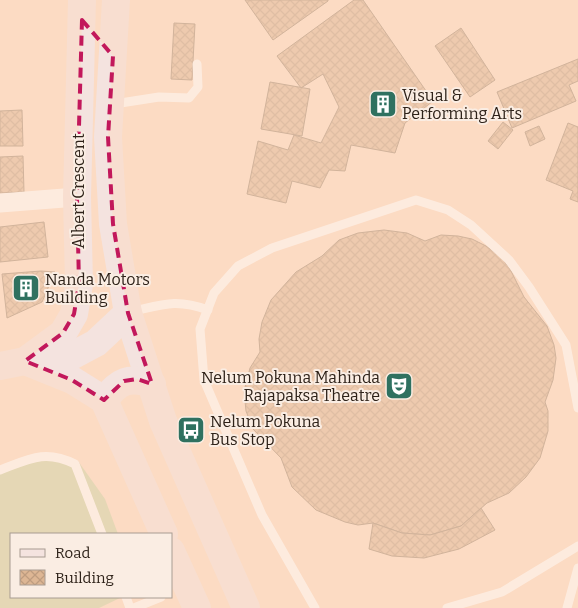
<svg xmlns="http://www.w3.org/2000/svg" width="578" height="608" viewBox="0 0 578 608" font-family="Bitter,serif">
<defs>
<pattern id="building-cross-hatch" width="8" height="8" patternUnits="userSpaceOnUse" patternTransform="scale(1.25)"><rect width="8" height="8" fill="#ddb694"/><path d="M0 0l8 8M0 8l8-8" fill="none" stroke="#be9c7f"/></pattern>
</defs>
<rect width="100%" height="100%" fill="#fcdbc3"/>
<polygon fill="#cad2a4" points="60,455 78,461 105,499 118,534 11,534 11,597 122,597 99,608 0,608 0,472 23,462"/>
<g fill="url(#building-cross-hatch)" stroke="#9f846b">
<polygon points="245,0 328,0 328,1 273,40"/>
<polygon points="354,0 363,0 433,101 405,123 395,153 351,145 345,171 329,170 320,188 292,181 286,203 247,194 258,141 288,150 294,135 321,143 339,107 323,74 301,88 277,56"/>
<polygon points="174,23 195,24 192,80 171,79"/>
<polygon points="461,28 495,80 470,97 435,46"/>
<polygon points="578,59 578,81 569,85 576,101 512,128 497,92"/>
<polygon points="270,82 310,89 302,136 261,129"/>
<polygon points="22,110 23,146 0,146 0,111"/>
<polygon points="503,122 513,130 498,149 488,141"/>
<polygon points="568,123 578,127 578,202 570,199 573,191 546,180"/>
<polygon points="539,126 545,139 530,146 525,132"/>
<polygon points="23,156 24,192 0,193 0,157"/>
<polygon points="44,222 48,257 0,262 0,227"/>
<polygon points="384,230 407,233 425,241 441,235 458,236 472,239 486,246 501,257 510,269 524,297 547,326 554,345 556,358 553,380 545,402 548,411 548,431 540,458 526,477 509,493 487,503 461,526 430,535 402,533 373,523 358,525 345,522 316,510 292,487 281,458 253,429 246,411 244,391 250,368 260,352 259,339 262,322 271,300 296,272 322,256 339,240 358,233"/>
<polygon points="41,271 55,272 42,302 7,318 2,274"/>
<polygon points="481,508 495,530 459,549 424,558 392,556 369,549 373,523 402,533 430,535 461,526"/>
</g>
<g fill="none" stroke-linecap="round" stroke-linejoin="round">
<g stroke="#fff" stroke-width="9">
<polyline points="114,104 159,97 189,98 198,87 197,64"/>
<path d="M130,312C162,305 175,298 208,310"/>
<path d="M0,470C29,459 45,449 75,464L102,534"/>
<polyline points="126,597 130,608"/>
<polyline points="134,608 161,597"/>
<polyline points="315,608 262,515 204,380 200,329 214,293 238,266 272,248 416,200 448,210 471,225 509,260 529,287 566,345 578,408"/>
<polyline points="447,608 502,592 578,546"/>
<polyline points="567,608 578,568"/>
</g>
<polyline stroke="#fff" stroke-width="19" points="0,203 77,197"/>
<g stroke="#f4e3df" stroke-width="28">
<polyline points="116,0 108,137 113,224 128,313 163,421 246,608"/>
<polyline points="25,361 63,333 74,314 79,284 77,197 82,0"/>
<polyline points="25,361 72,380 104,400 164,534"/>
<polyline points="0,366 25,361 66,359 96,343 128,313"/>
<path d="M104,400C119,381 129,376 152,384"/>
<polyline points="171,551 197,608"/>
</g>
</g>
<path d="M0 0H578V608H0ZM82,20L113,56L108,137L113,224L128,313L152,384L137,379L124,381L104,400L72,380L25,361L63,333L74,314L79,284L77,197Z" fill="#fcdbc3" fill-opacity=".55" fill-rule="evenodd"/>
<path fill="none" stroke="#c2185b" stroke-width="4" stroke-dasharray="10 6" stroke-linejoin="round" d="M82,20L113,56L108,137L113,224L128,313L152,384L137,379L124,381L104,400L72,380L25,361L63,333L74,314L79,284L77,197Z"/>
<defs>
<g id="building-square" transform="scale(1.4375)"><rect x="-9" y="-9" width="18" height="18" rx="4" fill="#2f7160" stroke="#faede3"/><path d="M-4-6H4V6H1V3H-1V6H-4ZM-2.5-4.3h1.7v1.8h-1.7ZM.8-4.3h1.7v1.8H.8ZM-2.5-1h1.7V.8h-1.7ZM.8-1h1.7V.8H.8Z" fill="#fff"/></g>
<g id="theatre-square" transform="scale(1.4375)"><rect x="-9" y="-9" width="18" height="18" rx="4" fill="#2f7160" stroke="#faede3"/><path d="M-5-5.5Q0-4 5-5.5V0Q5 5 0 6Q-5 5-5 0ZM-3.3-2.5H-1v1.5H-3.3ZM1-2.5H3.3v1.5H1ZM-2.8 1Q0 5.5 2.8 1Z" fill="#fff"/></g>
<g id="bus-square" transform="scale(1.4375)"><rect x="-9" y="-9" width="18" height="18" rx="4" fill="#2f7160" stroke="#faede3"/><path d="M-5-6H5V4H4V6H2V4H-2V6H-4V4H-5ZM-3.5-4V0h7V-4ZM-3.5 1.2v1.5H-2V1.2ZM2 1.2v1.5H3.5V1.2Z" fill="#fff"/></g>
</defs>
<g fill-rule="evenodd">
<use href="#building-square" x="383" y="104"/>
<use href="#building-square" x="26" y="288"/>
<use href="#theatre-square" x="399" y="386"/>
<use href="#bus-square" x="191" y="430"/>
</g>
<g text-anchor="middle" stroke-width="4" stroke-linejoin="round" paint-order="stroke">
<g font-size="16" fill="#2e2219" stroke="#faede3" text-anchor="start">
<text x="402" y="101">Visual &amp;<tspan x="402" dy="18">Performing Arts</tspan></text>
<text x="45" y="285">Nanda Motors<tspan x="45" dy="18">Building</tspan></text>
<text x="380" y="383" text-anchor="end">Nelum Pokuna Mahinda<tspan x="380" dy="18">Rajapaksa Theatre</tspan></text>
<text x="210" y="427">Nelum Pokuna<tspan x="210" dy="18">Bus Stop</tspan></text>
</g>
<g font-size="16" fill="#2e2219" stroke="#faede3">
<text transform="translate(78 191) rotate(-90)" y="6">Albert Crescent</text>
</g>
</g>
<rect x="10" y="533" width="162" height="65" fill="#faede3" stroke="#a89c92"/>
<rect x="20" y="549" width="25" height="8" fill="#f4e3df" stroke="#a89c92"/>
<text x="55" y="558" font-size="15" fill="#2e2219">Road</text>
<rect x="20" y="570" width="25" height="15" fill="url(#building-cross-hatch)" stroke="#a89c92"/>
<text x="55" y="583" font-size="15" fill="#2e2219">Building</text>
</svg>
